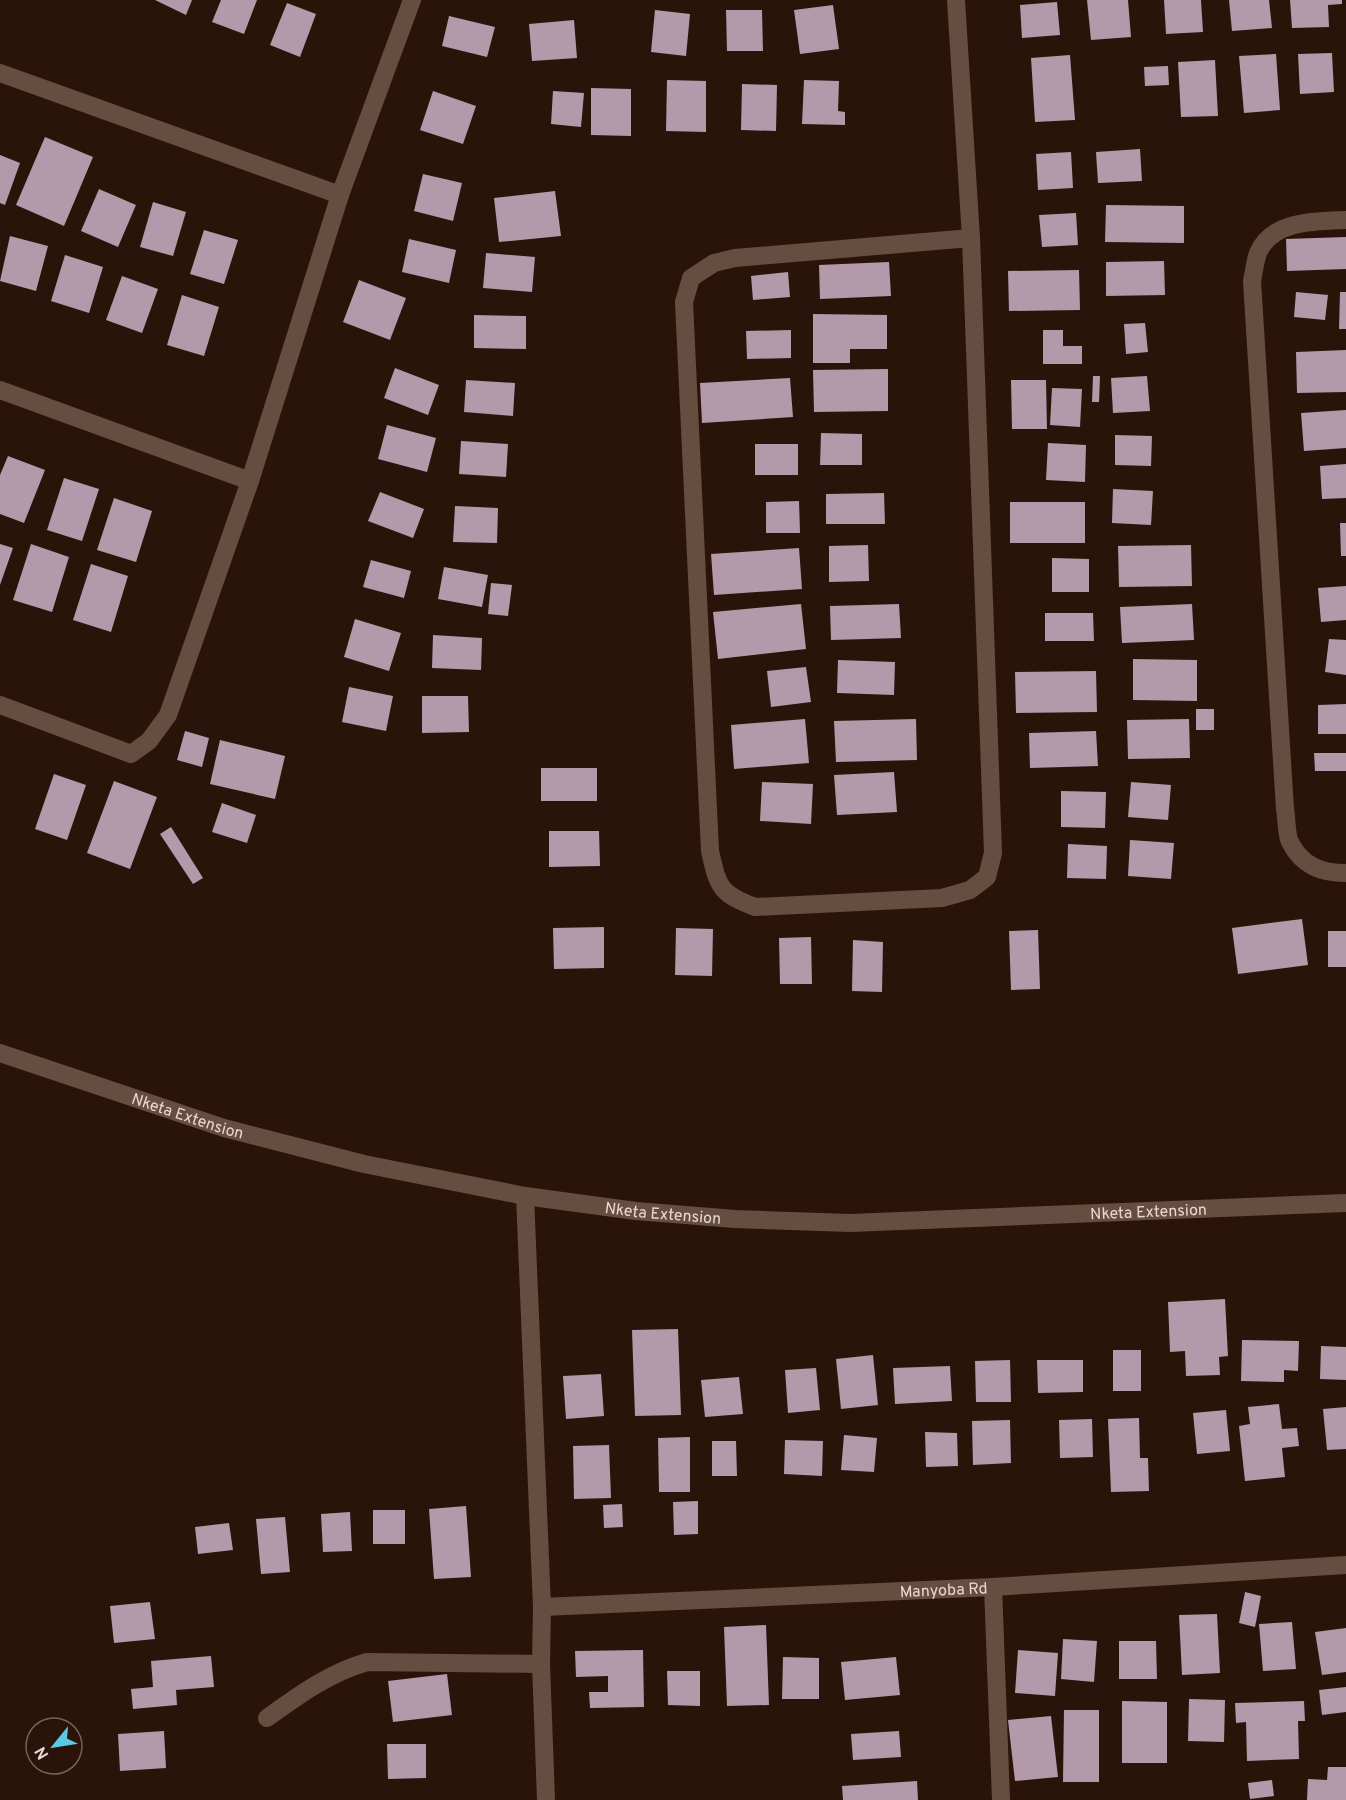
<svg xmlns="http://www.w3.org/2000/svg" width="1346" height="1800" viewBox="0 0 1346 1800" font-family="Overpass,sans-serif">
<rect width="100%" height="100%" fill="#2a140a"/>
<g fill="#b499ab">
<polygon points="155,0 192,0 186,15"/>
<polygon points="221,0 257,0 244,34 212,22"/>
<polygon points="1087,0 1128,0 1131,37 1091,40"/>
<polygon points="1164,0 1201,0 1203,32 1166,34"/>
<polygon points="1229,0 1269,0 1272,28 1232,31"/>
<polygon points="1290,0 1342,0 1342,4 1328,5 1329,27 1292,28"/>
<polygon points="1057,2 1060,35 1022,38 1020,5"/>
<polygon points="287,3 316,14 300,57 270,45"/>
<polygon points="833,5 839,49 800,54 794,10"/>
<polygon points="655,10 690,14 686,56 651,52"/>
<polygon points="726,10 762,10 763,51 727,51"/>
<polygon points="449,16 495,27 487,57 442,46"/>
<polygon points="574,20 577,58 532,61 529,24"/>
<polygon points="1332,53 1334,92 1300,94 1298,54"/>
<polygon points="1276,54 1280,110 1244,113 1239,56"/>
<polygon points="1070,55 1075,120 1035,122 1031,58"/>
<polygon points="1215,60 1218,116 1181,117 1178,62"/>
<polygon points="1168,66 1169,85 1145,86 1144,67"/>
<polygon points="667,80 706,81 706,132 666,131"/>
<polygon points="804,80 839,81 838,111 845,112 845,125 802,124"/>
<polygon points="742,84 777,85 776,131 741,130"/>
<polygon points="591,88 631,89 631,136 591,135"/>
<polygon points="433,91 476,106 463,144 420,130"/>
<polygon points="553,91 584,93 581,127 551,124"/>
<polygon points="45,137 93,157 64,226 16,205"/>
<polygon points="1140,149 1142,181 1098,183 1096,152"/>
<polygon points="1071,152 1073,188 1038,190 1036,154"/>
<polygon points="0,155 20,163 5,205 0,203"/>
<polygon points="423,174 462,183 453,221 414,211"/>
<polygon points="99,189 136,205 118,247 81,231"/>
<polygon points="555,191 561,236 499,242 494,198"/>
<polygon points="153,202 186,212 173,256 140,247"/>
<polygon points="1106,205 1184,206 1184,243 1105,242"/>
<polygon points="1076,213 1078,245 1042,247 1039,215"/>
<polygon points="204,230 238,240 224,284 190,274"/>
<polygon points="10,236 48,246 36,291 0,281"/>
<polygon points="1346,237 1346,269 1287,271 1286,239"/>
<polygon points="409,239 456,250 449,283 402,272"/>
<polygon points="486,253 535,257 532,292 483,288"/>
<polygon points="65,255 103,267 89,313 51,301"/>
<polygon points="1164,261 1165,295 1106,296 1106,262"/>
<polygon points="889,262 891,296 820,299 819,265"/>
<polygon points="1079,270 1080,310 1009,311 1008,271"/>
<polygon points="788,272 790,297 753,300 751,276"/>
<polygon points="122,276 158,289 142,333 106,320"/>
<polygon points="359,280 406,298 390,340 343,322"/>
<polygon points="1296,292 1328,295 1325,320 1294,317"/>
<polygon points="1340,292 1346,292 1346,329 1339,329"/>
<polygon points="182,295 219,307 204,356 167,345"/>
<polygon points="813,314 887,315 887,349 850,349 850,363 813,363"/>
<polygon points="474,315 526,316 526,349 474,348"/>
<polygon points="1145,323 1148,352 1126,354 1124,324"/>
<polygon points="791,330 791,358 747,359 746,331"/>
<polygon points="1043,330 1063,330 1063,346 1082,346 1082,364 1043,364"/>
<polygon points="1346,350 1346,392 1297,393 1296,352"/>
<polygon points="395,368 439,385 428,415 384,398"/>
<polygon points="888,369 888,411 814,412 813,370"/>
<polygon points="1093,376 1100,376 1099,402 1092,402"/>
<polygon points="1147,376 1150,411 1113,413 1111,378"/>
<polygon points="790,378 793,417 702,423 700,383"/>
<polygon points="466,380 515,383 513,416 464,412"/>
<polygon points="1011,380 1046,380 1047,429 1012,429"/>
<polygon points="1052,388 1082,389 1080,427 1050,425"/>
<polygon points="1346,410 1346,448 1304,451 1301,413"/>
<polygon points="387,425 436,438 427,472 378,459"/>
<polygon points="821,433 862,434 862,465 820,465"/>
<polygon points="1115,435 1152,436 1151,466 1115,465"/>
<polygon points="461,441 508,444 506,477 459,474"/>
<polygon points="1048,443 1086,445 1085,482 1046,480"/>
<rect x="755" y="444" width="43" height="31"/>
<polygon points="8,456 45,470 24,523 0,514 0,475"/>
<polygon points="1346,464 1346,498 1322,499 1320,466"/>
<polygon points="64,478 99,489 82,541 47,530"/>
<polygon points="1113,489 1153,491 1151,525 1112,523"/>
<polygon points="380,492 424,509 413,538 368,521"/>
<polygon points="884,493 885,524 826,524 826,494"/>
<polygon points="114,498 152,511 136,562 97,550"/>
<polygon points="799,501 800,533 766,533 766,502"/>
<rect x="1010" y="502" width="75" height="41"/>
<polygon points="455,506 498,508 497,543 453,542"/>
<polygon points="1340,523 1346,523 1346,556 1341,556"/>
<polygon points="0,544 13,548 0,585"/>
<polygon points="31,544 69,557 52,612 13,600"/>
<polygon points="868,545 869,581 829,582 829,546"/>
<polygon points="1191,545 1192,586 1119,587 1118,546"/>
<polygon points="799,548 802,589 714,595 711,554"/>
<polygon points="1052,558 1089,559 1089,592 1052,592"/>
<polygon points="371,560 411,571 404,598 363,587"/>
<polygon points="91,564 128,576 111,632 73,620"/>
<polygon points="444,567 488,575 482,607 438,599"/>
<polygon points="491,583 512,585 508,616 488,614"/>
<polygon points="1346,586 1346,620 1321,622 1318,588"/>
<polygon points="801,604 806,649 718,659 713,612"/>
<polygon points="899,604 901,638 831,640 830,606"/>
<polygon points="1192,604 1194,640 1122,643 1120,607"/>
<polygon points="1045,613 1093,613 1094,641 1045,641"/>
<polygon points="355,619 401,633 389,671 344,657"/>
<polygon points="433,635 482,638 481,670 432,668"/>
<polygon points="1329,639 1346,640 1346,675 1325,672"/>
<polygon points="1133,659 1197,660 1197,701 1133,700"/>
<polygon points="838,660 895,662 894,695 837,693"/>
<polygon points="806,667 811,702 771,707 767,671"/>
<polygon points="1096,671 1097,712 1016,713 1015,672"/>
<polygon points="349,687 393,696 386,731 342,722"/>
<polygon points="422,696 468,696 469,732 422,733"/>
<polygon points="1346,704 1346,734 1318,734 1318,705"/>
<rect x="1196" y="709" width="18" height="21"/>
<polygon points="805,719 809,763 734,769 731,725"/>
<polygon points="916,719 917,760 836,762 834,721"/>
<polygon points="1189,719 1190,758 1128,759 1127,720"/>
<polygon points="185,731 209,738 202,767 177,760"/>
<polygon points="1096,731 1098,766 1030,768 1029,733"/>
<polygon points="220,740 285,756 275,799 210,784"/>
<polygon points="1314,753 1346,753 1346,771 1315,771"/>
<rect x="541" y="768" width="56" height="33"/>
<polygon points="894,772 897,812 837,815 834,775"/>
<polygon points="54,774 86,785 67,840 35,829"/>
<polygon points="114,781 157,797 130,869 87,853"/>
<polygon points="762,782 813,784 811,824 760,821"/>
<polygon points="1131,782 1171,785 1168,820 1128,817"/>
<polygon points="1061,791 1106,792 1105,828 1061,827"/>
<polygon points="222,803 256,815 247,843 212,832"/>
<polygon points="171,827 203,878 193,884 160,834"/>
<polygon points="549,831 599,831 600,866 549,867"/>
<polygon points="1130,840 1174,843 1171,879 1128,876"/>
<polygon points="1068,844 1107,846 1106,879 1067,878"/>
<polygon points="1302,919 1308,965 1238,974 1232,928"/>
<polygon points="604,927 604,968 554,969 553,928"/>
<polygon points="676,928 713,929 712,976 675,975"/>
<polygon points="1038,930 1040,989 1011,990 1009,931"/>
<rect x="1328" y="931" width="18" height="36"/>
<polygon points="811,937 812,984 780,984 779,938"/>
<polygon points="853,940 883,942 882,992 852,991"/>
<polygon points="1225,1299 1228,1356 1219,1357 1220,1375 1186,1376 1185,1351 1170,1352 1168,1302"/>
<polygon points="678,1329 681,1415 635,1416 632,1330"/>
<polygon points="1242,1340 1299,1341 1298,1371 1284,1370 1284,1382 1241,1381"/>
<polygon points="1321,1346 1346,1347 1346,1380 1320,1379"/>
<rect x="1113" y="1350" width="28" height="41"/>
<polygon points="873,1355 878,1405 841,1409 836,1359"/>
<polygon points="1010,1360 1011,1402 976,1402 975,1361"/>
<polygon points="1037,1360 1083,1360 1083,1392 1038,1393"/>
<polygon points="950,1366 952,1401 895,1404 893,1368"/>
<polygon points="816,1368 820,1410 788,1413 785,1370"/>
<polygon points="601,1374 604,1416 566,1419 563,1376"/>
<polygon points="739,1377 743,1414 705,1417 701,1380"/>
<polygon points="1279,1404 1282,1429 1297,1428 1299,1446 1282,1448 1285,1477 1245,1481 1239,1426 1250,1424 1248,1407"/>
<polygon points="1346,1407 1346,1449 1327,1450 1323,1409"/>
<polygon points="1226,1410 1230,1451 1197,1454 1193,1413"/>
<polygon points="1139,1418 1140,1458 1148,1458 1149,1491 1111,1492 1108,1419"/>
<polygon points="1092,1419 1093,1457 1060,1458 1059,1420"/>
<polygon points="1010,1420 1011,1463 973,1465 972,1421"/>
<polygon points="925,1432 957,1433 958,1466 926,1467"/>
<polygon points="844,1435 877,1438 874,1472 841,1470"/>
<polygon points="690,1437 690,1492 659,1492 658,1438"/>
<polygon points="785,1440 823,1441 822,1476 784,1474"/>
<polygon points="712,1441 736,1441 737,1476 712,1476"/>
<polygon points="609,1445 611,1498 574,1499 573,1446"/>
<polygon points="698,1501 698,1534 674,1535 673,1502"/>
<polygon points="622,1504 623,1527 604,1528 603,1505"/>
<polygon points="466,1506 471,1577 434,1579 429,1509"/>
<rect x="373" y="1510" width="32" height="34"/>
<polygon points="350,1512 352,1551 323,1552 321,1514"/>
<polygon points="285,1517 290,1572 261,1574 256,1519"/>
<polygon points="229,1523 233,1550 198,1554 195,1527"/>
<polygon points="1245,1592 1261,1596 1255,1627 1239,1623"/>
<polygon points="150,1602 155,1639 114,1643 110,1606"/>
<polygon points="1217,1614 1220,1673 1182,1675 1179,1615"/>
<polygon points="1292,1622 1296,1669 1263,1671 1259,1624"/>
<polygon points="766,1625 769,1705 727,1706 724,1627"/>
<polygon points="1346,1628 1346,1672 1322,1675 1315,1632"/>
<polygon points="1063,1639 1097,1641 1094,1682 1061,1679"/>
<polygon points="1119,1641 1156,1641 1157,1679 1119,1679"/>
<polygon points="643,1650 644,1707 590,1708 589,1692 608,1692 608,1676 576,1677 575,1651"/>
<polygon points="1018,1650 1058,1653 1055,1696 1015,1693"/>
<polygon points="211,1656 214,1687 176,1690 177,1705 133,1709 131,1689 153,1687 151,1661"/>
<polygon points="783,1657 819,1658 819,1699 782,1699"/>
<polygon points="896,1657 900,1695 845,1700 841,1662"/>
<polygon points="667,1671 700,1671 700,1706 668,1705"/>
<polygon points="447,1674 452,1715 393,1722 388,1681"/>
<polygon points="1346,1687 1346,1712 1322,1715 1319,1690"/>
<polygon points="1189,1699 1225,1700 1224,1742 1188,1741"/>
<polygon points="1122,1701 1167,1702 1167,1763 1122,1763"/>
<polygon points="1304,1701 1305,1721 1298,1721 1299,1759 1247,1761 1246,1722 1236,1723 1235,1703"/>
<polygon points="1064,1710 1099,1710 1099,1782 1063,1782"/>
<polygon points="1051,1716 1058,1777 1015,1781 1008,1720"/>
<polygon points="164,1731 166,1768 120,1771 118,1734"/>
<polygon points="899,1731 901,1757 853,1760 851,1734"/>
<polygon points="387,1744 426,1744 426,1778 388,1779"/>
<polygon points="1328,1767 1346,1767 1346,1800 1307,1800 1308,1779 1327,1780"/>
<polygon points="1272,1780 1274,1796 1250,1799 1248,1783"/>
<polygon points="917,1781 918,1800 843,1800 842,1786"/>
</g>
<g fill="none" stroke-linecap="round" stroke-linejoin="round">
<g stroke="#674d40" stroke-width="18">
<path d="M956,0L971,238L993,853L987,877L970,890L942,898L755,907C720,894 718,887 710,851L684,302L691,278L714,263L735,258L971,238"/>
<polyline points="0,73 340,195"/>
<path d="M1346,220C1316,221 1272,220 1258,253C1255,261 1254,272 1252,281L1285,809C1287,819 1286,834 1290,842C1302,866 1321,873 1346,873"/>
<polyline points="0,390 250,481"/>
<polyline points="0,705 131,754 149,741 168,715 250,481 340,195 412,0"/>
<path id="s1" d="M0,1053L224,1128L364,1164L525,1196L636,1211L735,1219L850,1223L1346,1203"/>
<polyline points="525,1196 542,1607 541,1664 546,1800"/>
<polyline points="993,1587 1001,1800"/>
<path id="s2" d="M542,1607L993,1587L1346,1565"/>
<path d="M267,1718C299,1695 329,1673 367,1662L541,1664"/>
</g>
</g>
<g text-anchor="middle" stroke-width="6" stroke-linejoin="round" paint-order="stroke">
<g font-size="16" fill="#e8d8d1" stroke="#2a140a">
<text dy="6" stroke="none"><textPath href="#s1" startOffset="198">Nketa Extension</textPath></text>
<text dy="6" stroke="none"><textPath href="#s1" startOffset="1170">Nketa Extension</textPath></text>
<text dy="6" stroke="none"><textPath href="#s1" startOffset="684">Nketa Extension</textPath></text>
<text dy="6" stroke="none"><textPath href="#s2" startOffset="402">Manyoba Rd</textPath></text>
</g>
</g>
<g transform="translate(54 1746) rotate(240)"><circle r="28" fill="#2a140a" stroke="#76625a" stroke-width="1.5"/>
<path d="M0-4.5L10 22L0 15L-10 22Z" fill="#5bc8e7"/>
<text y="-9" font-size="16" font-weight="bold" text-anchor="middle" fill="#e8d8d1">N</text>
</g>
</svg>
